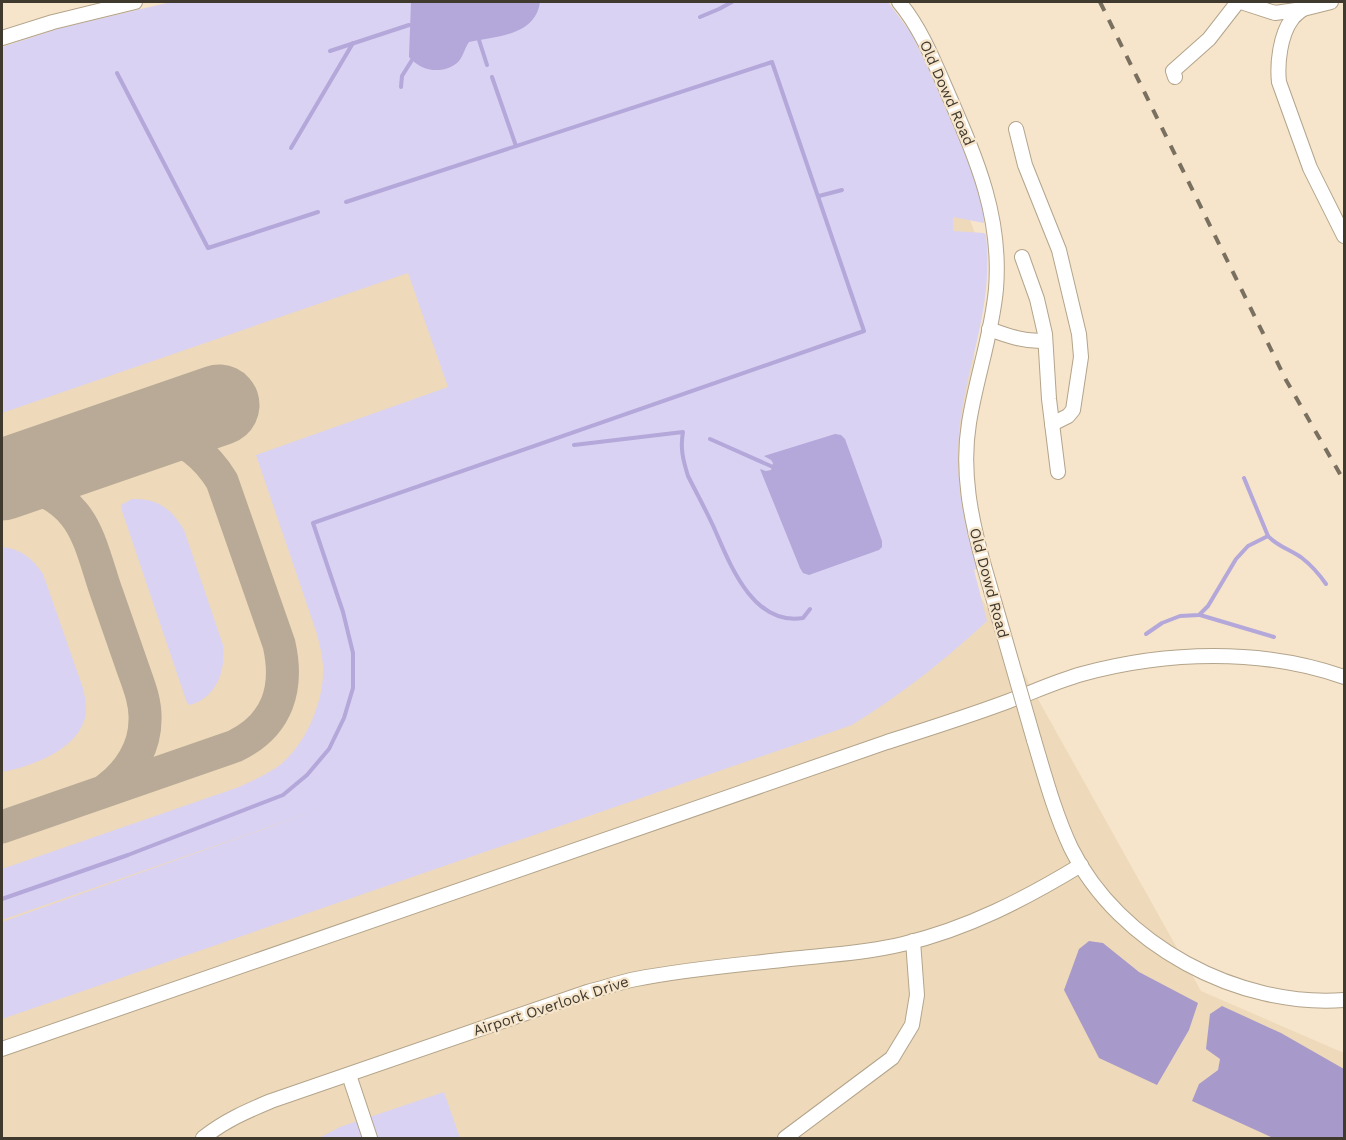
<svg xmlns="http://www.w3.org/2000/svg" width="1346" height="1140" viewBox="0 0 1346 1140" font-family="'Work Sans',sans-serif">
<rect width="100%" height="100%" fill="#f6e5cb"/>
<polygon fill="#eedaba" points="900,36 978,241 967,572 1201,991 1344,1053 1344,1138 2,1138 2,57"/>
<g fill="#d9d2f2">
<path d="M171,2H888L911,33L928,68L969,163L983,207L984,223L953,217V231L984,233L986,235C994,309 966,363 959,433C955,480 963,524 977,568L974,570L987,621C944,661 902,694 852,725L2,1019V922L323,808L2,920V869L239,787C253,781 267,774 280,765C305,744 321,708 323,676C324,661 320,645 316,631L256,455L448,387L408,273L2,413V47L61,28Z"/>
<path d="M132,499C157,498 171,508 184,530L223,645C226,670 217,697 190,705L187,703L122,511L121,505Z"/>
<path d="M2,547C21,549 32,558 43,574L83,688C85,698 88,710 84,721C74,751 30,767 2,772Z"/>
<polygon points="444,1092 460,1138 319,1138 340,1127"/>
</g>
<g fill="#a79acb">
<polygon points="1089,941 1103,943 1139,972 1198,1003 1189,1030 1157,1085 1099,1058 1064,990 1079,949"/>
<polygon points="1222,1006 1281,1033 1344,1069 1344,1138 1273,1138 1192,1101 1199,1084 1218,1070 1220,1059 1206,1049 1210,1014"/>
</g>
<g fill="#b4a7d9">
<path d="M411,2H540C535,36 497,36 469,42C464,49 463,58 457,63C441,75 421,71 409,57Z"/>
<polygon points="835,434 841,435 845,439 882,541 882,547 879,550 809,575 803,573 800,568 760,469 766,471 771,470 773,463 771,460 764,456"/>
</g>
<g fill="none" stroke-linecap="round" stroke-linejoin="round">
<g stroke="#b4a7d9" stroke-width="4">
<polyline points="700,17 719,9 732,2"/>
<polyline points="479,40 487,65"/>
<polyline points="330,51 409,25"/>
<polyline points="117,73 208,248 318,212"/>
<polyline points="492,77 516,146"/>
<polyline points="401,87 402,76 412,60"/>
<polyline points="291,148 353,43"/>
<polyline points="819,196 842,190"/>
<polyline points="710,439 773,467"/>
<path d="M574,445L683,432C680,448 683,460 688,476C697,494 707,512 715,530C731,567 754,626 803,618L810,609"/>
<path d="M1244,478L1268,536C1277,546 1291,550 1302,558C1311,565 1319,574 1326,584"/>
<polyline points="1200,615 1274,637"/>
<polyline points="1146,634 1162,623 1180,616 1199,615 1208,606 1236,559 1248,546 1268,536"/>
<polyline points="2,899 128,855 283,795 307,775 329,749 344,718 353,688 353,653 343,612 313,523 864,331 772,62 346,202"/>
</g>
<g stroke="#b8aa96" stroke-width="33">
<path d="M2,484C29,481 57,493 74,514C91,534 98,570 107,594C115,617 123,640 131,663C137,681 146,700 145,720C145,748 129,773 107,789"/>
<path d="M2,827L235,746C278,725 289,688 279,644L222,481C208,458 184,435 155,434C146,433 136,435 127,436"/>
</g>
<polyline stroke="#b8aa96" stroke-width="81" points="2,480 219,405"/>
<g stroke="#b3a48b" stroke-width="16">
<g id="minor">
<path d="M899,2C920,27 933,59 946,89C975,156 1002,214 996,289C992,334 976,378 969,423C961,472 971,519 984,566"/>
<polyline points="1241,2 1275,13 1303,9 1331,2"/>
<path d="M1303,9C1299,12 1294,16 1292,19C1280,35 1277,64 1279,82L1310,168L1344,236"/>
<polyline points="2,38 53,22 135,2"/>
<polyline points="1175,77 1173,71 1209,39 1237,3 1241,2"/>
<polyline points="1016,129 1025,165 1059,250 1079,334 1081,357 1073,410 1068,416 1052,424"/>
<polyline points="1022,257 1037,299 1045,334 1049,399 1058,472"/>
<path d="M989,329C1008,336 1025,342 1045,341"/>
<path d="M1034,740C1045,777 1055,814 1071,848C1119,945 1239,1008 1344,1000"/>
<path d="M2,1049L887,742C928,729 969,716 1009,701C1033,692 1057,681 1082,674C1166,651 1262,648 1344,677"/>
<polyline points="349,1075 370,1138"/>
<path d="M203,1138C224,1121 247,1111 271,1101L587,992C604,988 620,982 636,979C687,969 738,965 790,959C827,955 866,953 903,944C967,929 1025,899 1081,865"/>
<polyline points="785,1138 892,1058 912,1025 917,995 913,941"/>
</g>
</g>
<use href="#minor" stroke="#fff" stroke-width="14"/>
<polyline stroke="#797060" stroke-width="4" stroke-dasharray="10 10" stroke-linecap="butt" points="1100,2 1286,380 1344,481"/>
<g stroke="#b3a48b" stroke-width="16" stroke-linecap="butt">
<polyline id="minor-bridge" points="984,566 1034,740"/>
</g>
<use href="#minor-bridge" stroke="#fff" stroke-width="14"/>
</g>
<g text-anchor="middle" stroke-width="4.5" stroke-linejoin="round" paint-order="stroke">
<g font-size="15" fill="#3f392e" stroke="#f6e5cb">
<text transform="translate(947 93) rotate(66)" y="5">Old Dowd Road</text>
<text transform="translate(989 583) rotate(75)" y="5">Old Dowd Road</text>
<text transform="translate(551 1006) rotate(-18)" y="5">Airport Overlook Drive</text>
</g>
</g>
<rect width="1346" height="1140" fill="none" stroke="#3f392e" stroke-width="6"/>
</svg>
